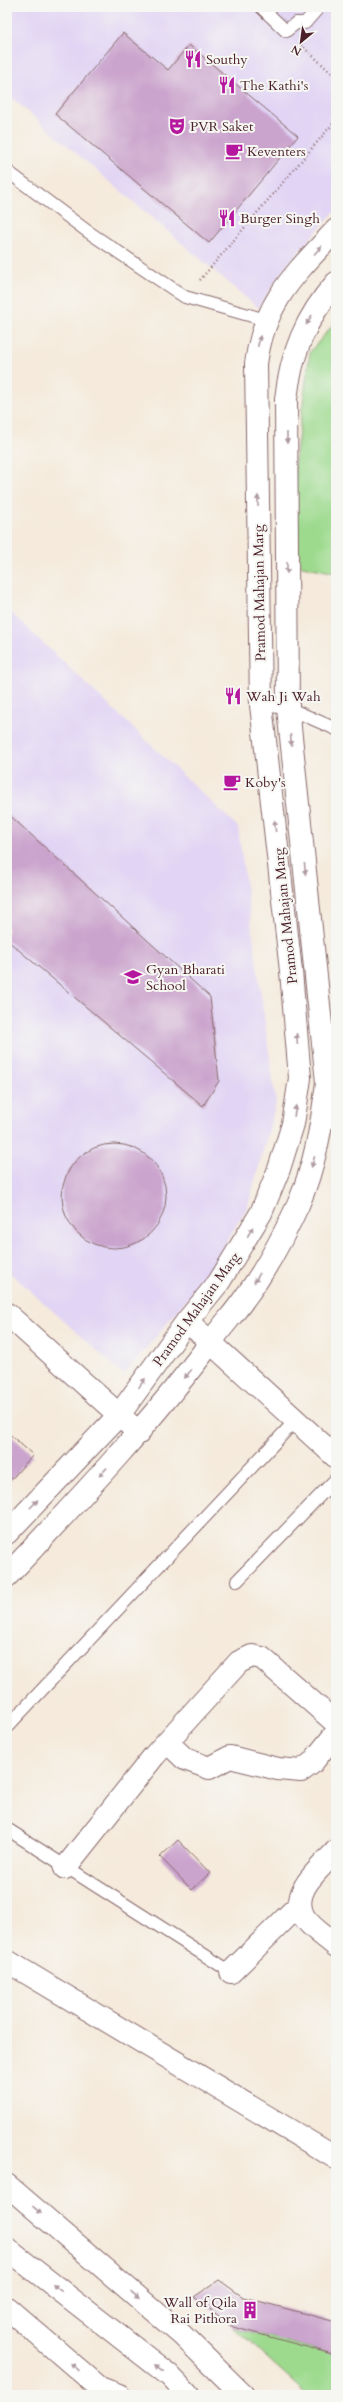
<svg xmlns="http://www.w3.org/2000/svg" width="343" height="2402" viewBox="0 0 343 2402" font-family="Cardo,serif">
<rect width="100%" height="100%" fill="#f6f6f2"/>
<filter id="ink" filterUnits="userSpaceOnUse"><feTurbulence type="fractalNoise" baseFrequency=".025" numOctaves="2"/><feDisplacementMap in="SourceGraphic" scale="8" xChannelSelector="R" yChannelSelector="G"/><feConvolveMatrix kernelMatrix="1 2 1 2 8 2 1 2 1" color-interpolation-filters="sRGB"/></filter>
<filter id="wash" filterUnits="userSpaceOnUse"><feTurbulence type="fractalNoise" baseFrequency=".012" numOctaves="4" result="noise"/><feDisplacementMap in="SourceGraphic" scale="16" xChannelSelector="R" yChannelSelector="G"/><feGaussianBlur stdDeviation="0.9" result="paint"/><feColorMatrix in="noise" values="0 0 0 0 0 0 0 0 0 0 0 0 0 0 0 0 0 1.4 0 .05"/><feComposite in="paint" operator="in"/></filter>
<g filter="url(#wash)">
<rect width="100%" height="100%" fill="#f5eadb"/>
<g fill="#e1d4f4">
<polygon points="7,7 336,7 336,210 284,268 258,308 7,94"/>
<polygon points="7,609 238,827 276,1103 248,1206 203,1280 124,1375 7,1270"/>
</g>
<g fill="#9dda8e" stroke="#747c5c">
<polygon points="336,321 336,573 293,564 295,461 310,352"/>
<polygon points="233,2327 336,2355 336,2395 308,2395"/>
</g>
<g id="blocks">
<g fill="#cba4cd">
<polygon points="123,33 168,70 189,45 298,136 209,243 55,114"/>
<polygon points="7,813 210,997 219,1081 203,1106 7,940"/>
<circle cx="114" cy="1196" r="52"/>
<polygon points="7,1432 33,1455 7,1484"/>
<polygon points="178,1840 210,1873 192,1890 160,1857"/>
<polygon points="219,2280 243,2297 336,2322 336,2355 233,2327 194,2297"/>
</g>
</g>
</g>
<g filter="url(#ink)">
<use href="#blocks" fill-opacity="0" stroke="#866669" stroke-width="1"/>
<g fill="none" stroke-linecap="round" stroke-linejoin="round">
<g stroke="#866669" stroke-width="14">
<g id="service">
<polyline points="261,7 286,31 296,23 305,23 319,7"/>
<polyline points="7,171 87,231 185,297 266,320"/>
<polyline points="261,705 288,708 336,729"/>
<polyline points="237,1581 336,1479"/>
<polyline points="7,1727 296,1420"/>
<polyline points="7,1829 231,1972"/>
</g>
</g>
<g stroke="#866669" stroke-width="24">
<g id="minor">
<polyline points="7,1314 139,1433"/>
<polyline points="187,1321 336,1457"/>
<polyline points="167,1742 185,1759 209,1768 230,1757 278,1769 301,1771 312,1763 336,1733"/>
<path d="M336,1851C321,1868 289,1891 304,1917C311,1928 326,1937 336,1946"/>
<polyline points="65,1868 154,1756 239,1662 252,1656 262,1658 336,1723"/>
<polyline points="7,1961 336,2158"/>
<polyline points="231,1972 299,1905"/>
</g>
</g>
<g stroke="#866669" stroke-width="24">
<g id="tertiary">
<path d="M7,1533L119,1415L187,1321L219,1282L261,1213L279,1169L293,1124L300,1078L291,971L261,705L256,364C264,301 295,274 336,230"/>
<path d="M7,1576C78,1500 149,1425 211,1342C221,1327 234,1314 244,1299C264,1273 284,1235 298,1205C315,1166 322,1124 327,1082L288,708L286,399C291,354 306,317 336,283"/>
</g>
</g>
<g stroke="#866669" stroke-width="24">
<g id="secondary">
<polyline points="7,2185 182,2335 243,2395"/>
<polyline points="7,2249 169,2375 188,2395"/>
<polyline points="7,2308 100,2388 119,2395"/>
</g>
</g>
<g stroke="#866669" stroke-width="2.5" stroke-dasharray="1 3" stroke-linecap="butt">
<polyline points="301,45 336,77"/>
<polyline points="200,280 336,120"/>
</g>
<use href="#service" stroke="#fff" stroke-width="12"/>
<use href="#minor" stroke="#fff" stroke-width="22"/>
<use href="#tertiary" stroke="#fff" stroke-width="22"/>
<use href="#secondary" stroke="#fff" stroke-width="22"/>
</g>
<defs><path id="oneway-solid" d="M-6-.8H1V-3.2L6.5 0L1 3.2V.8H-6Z"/></defs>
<g fill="#ae9aa0">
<use href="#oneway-solid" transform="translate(318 250) rotate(-48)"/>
<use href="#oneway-solid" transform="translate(309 320) rotate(120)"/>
<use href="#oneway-solid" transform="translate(259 341) rotate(-78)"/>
<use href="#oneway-solid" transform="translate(287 438) rotate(90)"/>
<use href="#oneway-solid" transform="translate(258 501) rotate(-91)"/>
<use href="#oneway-solid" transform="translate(287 568) rotate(90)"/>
<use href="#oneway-solid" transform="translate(291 740) rotate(84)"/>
<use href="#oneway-solid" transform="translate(275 826) rotate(-96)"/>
<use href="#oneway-solid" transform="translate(305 869) rotate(84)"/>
<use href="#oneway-solid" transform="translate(297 1039) rotate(-95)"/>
<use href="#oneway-solid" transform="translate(295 1111) rotate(-81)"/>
<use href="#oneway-solid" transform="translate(313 1162) rotate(106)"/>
<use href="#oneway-solid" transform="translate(250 1232) rotate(-60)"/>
<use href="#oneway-solid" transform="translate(257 1278) rotate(121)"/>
<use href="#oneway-solid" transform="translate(188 1374) rotate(129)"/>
<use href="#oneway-solid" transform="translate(142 1383) rotate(-54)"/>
<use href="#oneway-solid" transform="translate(103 1472) rotate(133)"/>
<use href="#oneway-solid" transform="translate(34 1504) rotate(-46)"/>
<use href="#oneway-solid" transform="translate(37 2210) rotate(41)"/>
<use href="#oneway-solid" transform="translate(57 2288) rotate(-142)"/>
<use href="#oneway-solid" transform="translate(135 2295) rotate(41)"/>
<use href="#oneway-solid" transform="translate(75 2367) rotate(-139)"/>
<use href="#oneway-solid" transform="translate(160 2368) rotate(-142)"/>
</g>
</g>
<defs>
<g id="restaurant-bare" transform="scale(1.38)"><path d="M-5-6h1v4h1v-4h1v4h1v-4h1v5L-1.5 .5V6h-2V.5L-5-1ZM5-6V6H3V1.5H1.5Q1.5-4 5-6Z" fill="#b5179e" stroke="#f6f6f2" stroke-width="2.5" paint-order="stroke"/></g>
<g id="theatre-bare" transform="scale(1.38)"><path d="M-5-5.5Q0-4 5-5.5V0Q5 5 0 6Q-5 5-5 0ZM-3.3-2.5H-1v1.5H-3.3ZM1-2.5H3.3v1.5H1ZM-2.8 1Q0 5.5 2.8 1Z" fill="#b5179e" stroke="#f6f6f2" stroke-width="2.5" paint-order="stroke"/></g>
<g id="cafe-bare" transform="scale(1.38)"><path d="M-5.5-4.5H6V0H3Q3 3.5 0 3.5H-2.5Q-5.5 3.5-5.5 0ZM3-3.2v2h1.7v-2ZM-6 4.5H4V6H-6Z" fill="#b5179e" stroke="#f6f6f2" stroke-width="2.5" paint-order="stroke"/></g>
<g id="school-bare" transform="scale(1.38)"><path d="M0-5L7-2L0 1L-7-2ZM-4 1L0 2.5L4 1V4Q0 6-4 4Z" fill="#b5179e" stroke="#f6f6f2" stroke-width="2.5" paint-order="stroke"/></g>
<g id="building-bare" transform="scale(1.38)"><path d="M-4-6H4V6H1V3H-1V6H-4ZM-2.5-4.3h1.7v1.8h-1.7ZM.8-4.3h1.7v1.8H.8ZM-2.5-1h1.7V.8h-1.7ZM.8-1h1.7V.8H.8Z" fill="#b5179e" stroke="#f6f6f2" stroke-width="2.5" paint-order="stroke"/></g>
</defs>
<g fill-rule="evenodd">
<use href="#restaurant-bare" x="193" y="59"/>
<use href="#restaurant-bare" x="227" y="85"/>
<use href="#theatre-bare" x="177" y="126"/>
<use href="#cafe-bare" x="234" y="151"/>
<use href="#restaurant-bare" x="227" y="218"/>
<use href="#restaurant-bare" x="233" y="696"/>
<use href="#cafe-bare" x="232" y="782"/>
<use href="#school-bare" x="133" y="977"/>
<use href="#building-bare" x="250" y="2310"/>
</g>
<g text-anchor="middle" stroke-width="4" stroke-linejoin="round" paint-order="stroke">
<g font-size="14" fill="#4a1f2b" stroke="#f6f6f2" text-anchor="start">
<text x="206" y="64">Southy</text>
<text x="240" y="90">The Kathi's</text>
<text x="190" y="131">PVR Saket</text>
<text x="247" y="156">Keventers</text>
<text x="240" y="223">Burger Singh</text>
<text x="246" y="701">Wah Ji Wah</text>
<text x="245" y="787">Koby's</text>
<text x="146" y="974">Gyan Bharati<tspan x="146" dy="16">School</tspan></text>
<text x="237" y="2307" text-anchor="end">Wall of Qila<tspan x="237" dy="16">Rai Pithora</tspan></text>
</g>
<g font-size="14" fill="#4a1f2b" stroke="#f6f6f2">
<text transform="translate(259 593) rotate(-91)" y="5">Pramod Mahajan Marg</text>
<text transform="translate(285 916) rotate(-96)" y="5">Pramod Mahajan Marg</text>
<text transform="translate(196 1309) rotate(-54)" y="5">Pramod Mahajan Marg</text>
</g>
</g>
<rect width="343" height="2402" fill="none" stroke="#f6f6f2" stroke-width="24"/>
<g transform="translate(301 42) rotate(209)" stroke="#f6f6f2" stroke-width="3" paint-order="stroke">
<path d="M0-3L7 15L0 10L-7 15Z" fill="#4a1f2b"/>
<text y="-6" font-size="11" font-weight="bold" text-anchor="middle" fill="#4a1f2b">N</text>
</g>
</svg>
